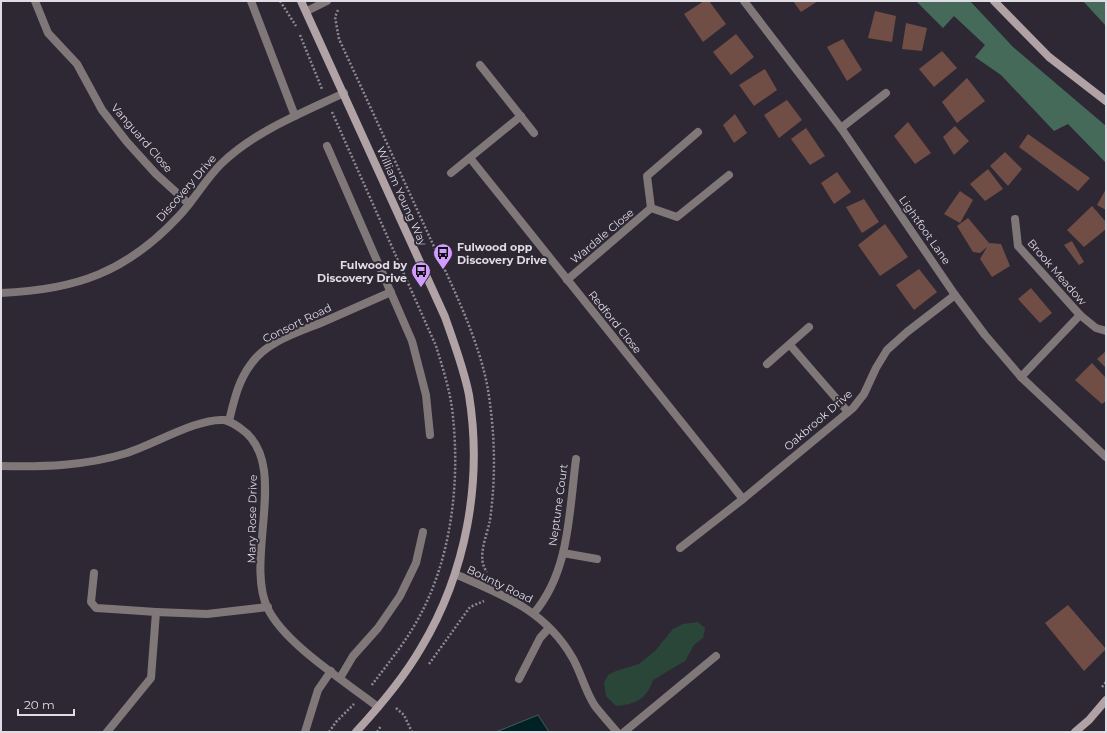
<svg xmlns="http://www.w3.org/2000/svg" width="1107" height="733" viewBox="0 0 1107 733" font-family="Montserrat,sans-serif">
<rect width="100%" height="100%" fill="#2e2835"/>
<path fill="#294639" d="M698,622L705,628L703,638L694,645L685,661L653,680C646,700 636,704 616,706L606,696L604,683L608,675L616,671L639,664L655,651L673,629L683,624Z"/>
<g fill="#466a59">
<polygon points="916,1 970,1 1013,47 1106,126 1106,163 1068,124 1054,131 1001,75 975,57 985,45 954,16 943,28"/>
<polygon points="1083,1 1106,1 1106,26"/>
</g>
<polygon fill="#002224" stroke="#435a5e" points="538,715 549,732 495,732 501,730"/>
<g fill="#714e45">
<polygon points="704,1 709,1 726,24 703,42 684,14"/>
<polygon points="793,1 818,1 801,12"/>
<polygon points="875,11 896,16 892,42 868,38"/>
<polygon points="906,23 927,28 922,51 902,49"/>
<polygon points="736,34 754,57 731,75 713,52"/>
<polygon points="843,39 862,70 847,81 827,47"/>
<polygon points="942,51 957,68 934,87 919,69"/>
<polygon points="765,69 777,90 754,106 739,85"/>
<polygon points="967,78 985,101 957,123 942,102"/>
<polygon points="787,100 802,120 779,138 764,115"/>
<polygon points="735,114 747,133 734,143 723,125"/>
<polygon points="908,122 931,153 915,164 894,136"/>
<polygon points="955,126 969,141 954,155 943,137"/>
<polygon points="806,128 825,156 810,165 791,139"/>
<polygon points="1028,134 1090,178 1078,191 1019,147"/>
<polygon points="1005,152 1022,169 1008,186 990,166"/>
<polygon points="988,169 1003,189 985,201 970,184"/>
<polygon points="837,172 851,192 834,204 821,183"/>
<polygon points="1106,189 1106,210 1097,205"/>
<polygon points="960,191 973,200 960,223 944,214"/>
<polygon points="864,199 879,222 862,233 846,207"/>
<polygon points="1092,206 1106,222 1106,229 1084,247 1067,230"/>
<polygon points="968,218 989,243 1001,244 1010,266 992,277 980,259 987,247 980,253 973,252 957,226"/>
<polygon points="885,224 908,257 880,276 858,245"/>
<polygon points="1072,241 1084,262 1079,265 1064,245"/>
<polygon points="919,269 937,292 914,310 896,285"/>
<polygon points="1031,288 1052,313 1040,323 1018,299"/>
<polygon points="1106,351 1106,368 1097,359"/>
<polygon points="1092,363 1106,378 1106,401 1102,404 1075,380"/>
<polygon points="1068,605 1106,649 1084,671 1045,623"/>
</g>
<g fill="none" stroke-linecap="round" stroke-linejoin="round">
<g stroke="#8d8993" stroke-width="2.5" stroke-dasharray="2 2" stroke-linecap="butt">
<polyline points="280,1 296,26"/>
<path d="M338,10L335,17L339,39C370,106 400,172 430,238C451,283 480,342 488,390C495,433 496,477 490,520C487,536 476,558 487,572"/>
<polyline points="300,35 322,89"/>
<path d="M332,112L436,346C443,369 451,393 453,417C460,485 451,561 417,621C404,644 387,665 371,686"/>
<polyline points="429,664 470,607 484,601"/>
<polyline points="1102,687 1106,682"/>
<polyline points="396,708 404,715 412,732"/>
<polyline points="329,732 336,722 354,704"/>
<polyline points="377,732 381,726"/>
</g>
<g stroke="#807779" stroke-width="8">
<polyline points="94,573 91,602 96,608 112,609"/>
<polyline points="519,679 540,638 549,628"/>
</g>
<g stroke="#807779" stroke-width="8">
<polyline points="35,1 48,33 77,64 102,110 127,142 156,174 189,204"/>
<polyline points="251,1 295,116"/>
<polyline points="744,1 841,128 955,295 985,335 1021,377 1106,457"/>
<polyline points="307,11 327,1"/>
<polyline points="480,65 534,133"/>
<polyline points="841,128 886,93"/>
<polyline points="698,132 647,176 651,208 677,217 729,175"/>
<polyline points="327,146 412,341 426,395 430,435"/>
<polyline points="470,158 743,499"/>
<polyline points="451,173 521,116"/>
<polyline points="1015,219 1018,246 1080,315 1096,328 1106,331"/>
<polyline points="567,280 651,208"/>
<path d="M1,293C76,290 127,272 179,216C194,200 205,180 221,164C255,131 302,113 344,93"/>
<polyline points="790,345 848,412"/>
<polyline points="767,364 809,327"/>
<polyline points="1021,377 1080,315"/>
<path d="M229,421C234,401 238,381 251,364C267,341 299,332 323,322C346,312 368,302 391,292"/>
<path d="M1,466C44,467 85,466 127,453C153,445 197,418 224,420C230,421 234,424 240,428C292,462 243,559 268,609C286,645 346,682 378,707"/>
<polyline points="680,548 743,499 853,408 864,394 876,368 887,350 907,332 955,295"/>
<polyline points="563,553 597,559"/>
<path d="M455,574C501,594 545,610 572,657C581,672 585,691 595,706C602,715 610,724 617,732"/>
<polyline points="112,609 156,612"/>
<path d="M534,613C570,571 569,511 576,459"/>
<polyline points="340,678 353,656 378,628 400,596 416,563 423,532"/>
<polyline points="107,732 151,678 156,612 207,614 268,607"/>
<polyline points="305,732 318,690 331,671"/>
<polyline points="624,732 716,656"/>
</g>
<g stroke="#b0a2a5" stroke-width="8">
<path d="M301,1L445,317C454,343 464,369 469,395C483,482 466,573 421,648C403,679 380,706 356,732"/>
<polyline points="994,1 1049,57 1106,101"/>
<polyline points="1075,732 1089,720 1106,700"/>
</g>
</g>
<defs>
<g id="bus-pin" transform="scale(1)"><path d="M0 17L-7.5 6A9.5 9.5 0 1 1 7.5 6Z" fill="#d29cfd" stroke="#2e2835"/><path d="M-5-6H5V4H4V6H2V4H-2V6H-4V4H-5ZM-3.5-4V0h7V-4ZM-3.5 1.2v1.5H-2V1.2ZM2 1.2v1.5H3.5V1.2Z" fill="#111"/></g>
</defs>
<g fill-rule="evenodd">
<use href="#bus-pin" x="443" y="253"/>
<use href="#bus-pin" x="421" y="271"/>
</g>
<g text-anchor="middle" stroke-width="4" stroke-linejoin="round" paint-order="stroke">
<g font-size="11" fill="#dfdce4" stroke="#2e2835">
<text transform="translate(142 138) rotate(49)" y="4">Vanguard Close</text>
<text transform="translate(186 188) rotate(-49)" y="4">Discovery Drive</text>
<text transform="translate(402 196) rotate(66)" y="4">William Young Way</text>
<text transform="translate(925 230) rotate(55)" y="4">Lightfoot Lane</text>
<text transform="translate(602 236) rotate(-40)" y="4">Wardale Close</text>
<text transform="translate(1057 272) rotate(49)" y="4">Brook Meadow</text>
<text transform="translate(615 322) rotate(51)" y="4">Redford Close</text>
<text transform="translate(297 323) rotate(-26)" y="4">Consort Road</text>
<text transform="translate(818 420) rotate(-41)" y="4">Oakbrook Drive</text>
<text transform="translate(558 505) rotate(-82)" y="4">Neptune Court</text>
<text transform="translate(252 519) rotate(-89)" y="4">Mary Rose Drive</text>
<text transform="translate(500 584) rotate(26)" y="4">Bounty Road</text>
</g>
<g font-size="11" font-weight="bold" fill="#dfdce4" stroke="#2e2835" text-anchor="start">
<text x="457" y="251">Fulwood opp<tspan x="457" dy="13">Discovery Drive</tspan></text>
<text x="407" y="269" text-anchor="end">Fulwood by<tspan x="407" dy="13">Discovery Drive</tspan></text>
</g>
</g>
<rect width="1107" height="733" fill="none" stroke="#dfdce4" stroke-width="4"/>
<path d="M18 709v6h56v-6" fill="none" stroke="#dfdce4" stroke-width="2"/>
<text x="24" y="709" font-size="12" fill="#dfdce4" stroke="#2e2835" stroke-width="3" paint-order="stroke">20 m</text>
</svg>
